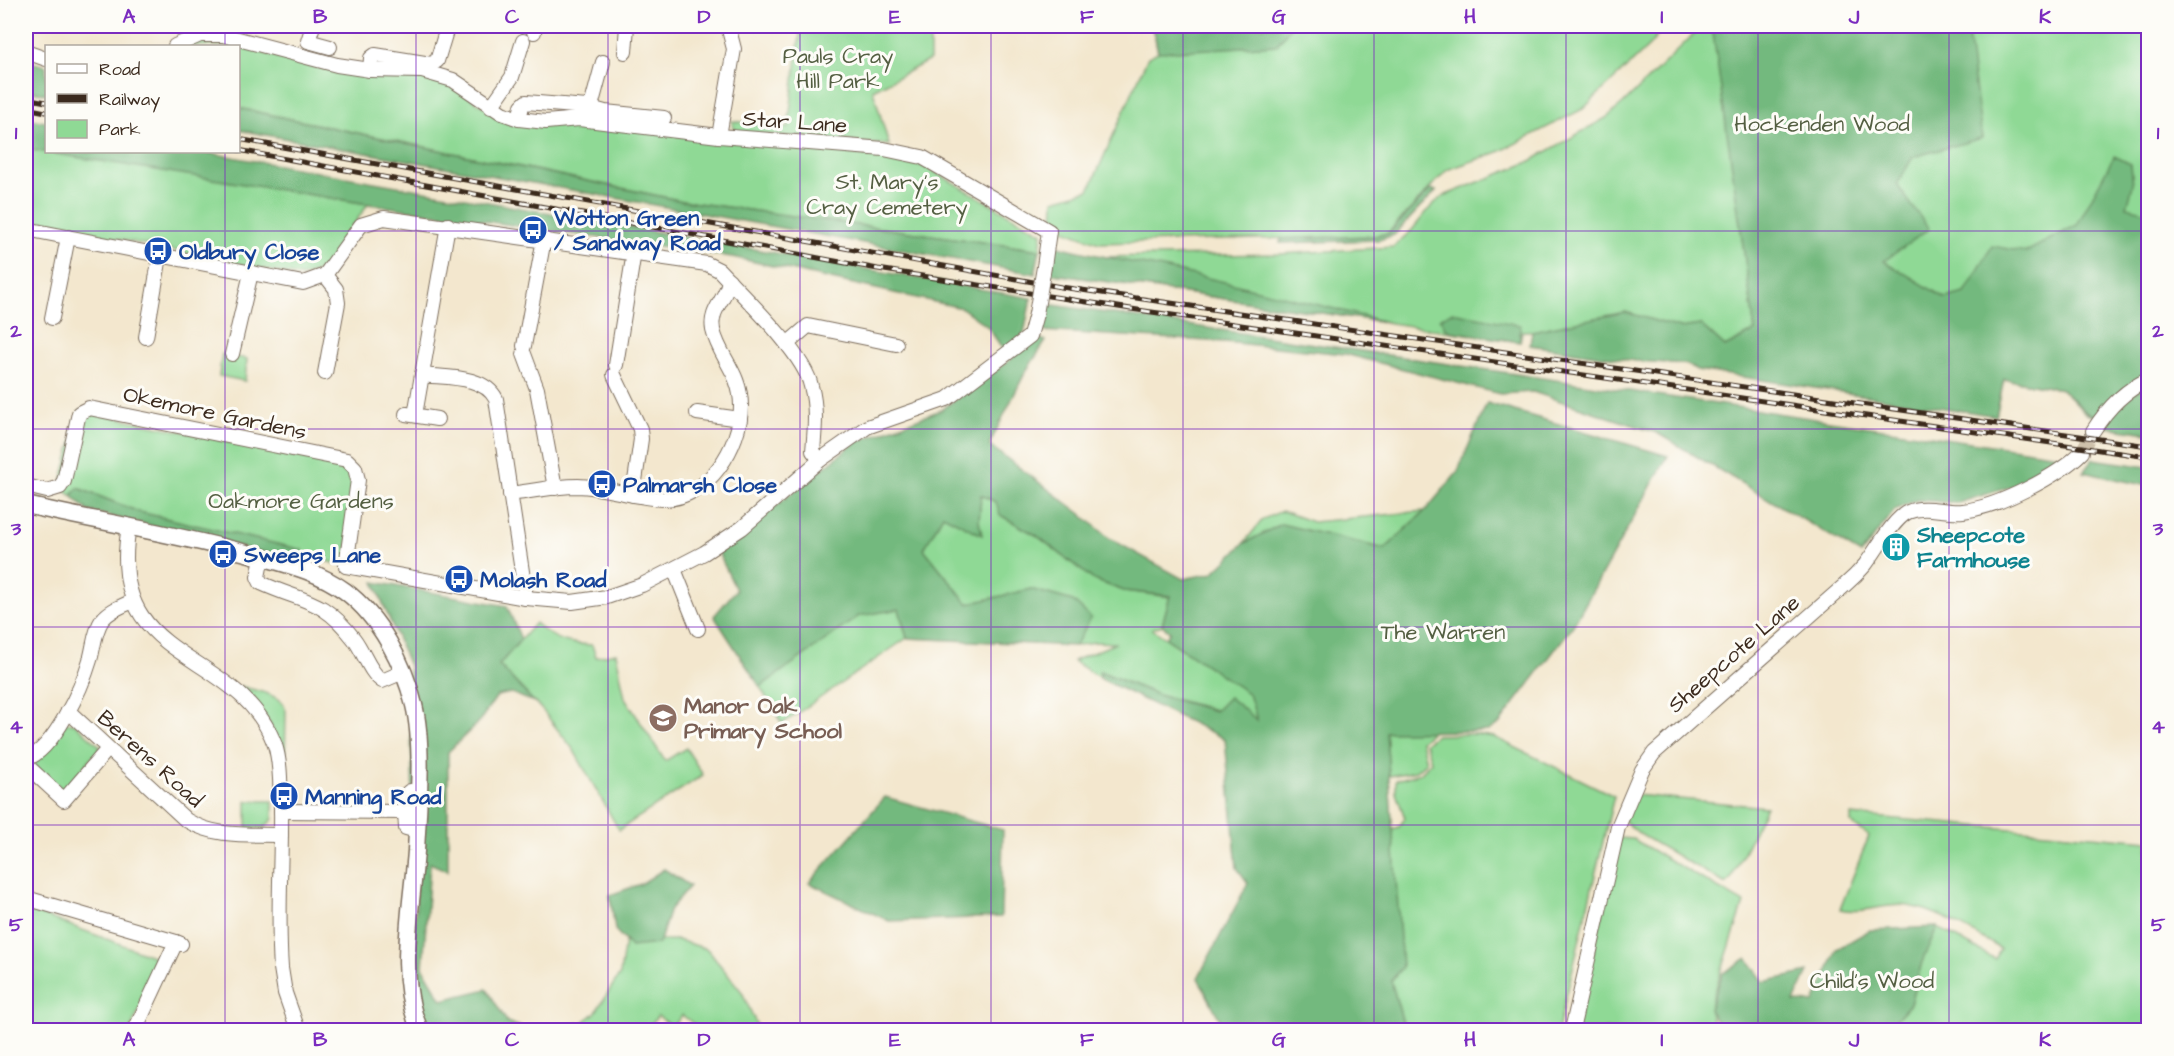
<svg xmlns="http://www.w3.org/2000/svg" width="2174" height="1056" viewBox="0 0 2174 1056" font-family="'Architects Daughter',sans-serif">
<rect width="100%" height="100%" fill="#fdfcf7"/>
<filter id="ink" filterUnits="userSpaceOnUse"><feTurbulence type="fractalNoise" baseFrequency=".0167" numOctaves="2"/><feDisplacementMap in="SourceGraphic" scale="12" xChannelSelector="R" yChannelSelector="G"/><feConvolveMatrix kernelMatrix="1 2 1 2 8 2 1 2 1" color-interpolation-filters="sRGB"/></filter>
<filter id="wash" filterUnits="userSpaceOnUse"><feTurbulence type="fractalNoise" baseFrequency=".008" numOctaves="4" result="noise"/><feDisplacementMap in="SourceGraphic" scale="24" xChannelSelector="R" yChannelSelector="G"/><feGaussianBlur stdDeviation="1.35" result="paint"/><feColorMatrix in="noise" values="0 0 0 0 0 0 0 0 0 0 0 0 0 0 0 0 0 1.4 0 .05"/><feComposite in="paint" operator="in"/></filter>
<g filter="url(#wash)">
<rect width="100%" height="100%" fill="#f3e7ce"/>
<g fill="#8fd995" stroke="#65825a" stroke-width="1.5">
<polygon points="801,26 930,26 930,60 873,90 889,145 736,132 731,121 788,128"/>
<polygon points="1152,26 1662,26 1664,27 1650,45 1583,109 1501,151 1447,170 1388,233 1375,236 1099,243 1053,226 1054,200 1089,190 1148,57 1158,52"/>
<polygon points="1702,26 2148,26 2148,379 2099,418 2086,414 2062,389 2004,379 1996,416 1717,56 1755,331 1725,347 1701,325 1680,328 1625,312 1543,331 1522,331 1520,342 1048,273 1051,244 1096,257 1280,254 1393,247 1412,230 1433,204 1446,195 1527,163 1606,118 1623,104"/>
<polygon points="207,38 315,67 370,76 420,77 455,86 492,113 899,159 926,167 1042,233 1040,250 683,201 239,108 238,46 180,46"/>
<polygon points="26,148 368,204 323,269 302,277 26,220"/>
<polygon points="222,354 247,359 245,381 219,376"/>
<polygon points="81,410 355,468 346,566 322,560 300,561 302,550 139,512 78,488 72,496 60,487"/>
<polygon points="981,495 996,502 1000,515 1036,535 1094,580 1124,591 1170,597 1162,625 1152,629 1250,694 1258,721 1158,695 1100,671 1100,678 1073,661 1116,643 1094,642 1075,646 1090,618 1031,589 968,604 924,549 943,515 979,521"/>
<polygon points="1282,511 1313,522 1425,511 1385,549 1281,524 1243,544 1263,519"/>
<polygon points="899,609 907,638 782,724 760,687 859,616"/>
<path d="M535,623C554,640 567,644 592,645L596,657L616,653L625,698L665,761L686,748L703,775L619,830L573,749L543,711L499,665Z"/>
<path d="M240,686C255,691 282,693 286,711L285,768C274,729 269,715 240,686Z"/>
<polygon points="66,723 74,723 101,747 65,789 62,789 33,766 35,760"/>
<polygon points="1386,731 1433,731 1421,741 1426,762 1416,771 1389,776"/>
<polygon points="1475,734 1494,737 1614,796 1558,1030 1405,1030 1391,981 1386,831 1399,827 1405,818 1396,793 1396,780 1421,773 1431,761 1425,743 1436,735"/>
<polygon points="1635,795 1766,807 1732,877 1726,884 1641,835 1624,821"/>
<polygon points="247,801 273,801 273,819 264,828 247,828"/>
<path d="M1851,815L2148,841V1030H1886L1910,1004L1922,961L1937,927L1995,959L2001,949C1976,935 1938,910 1909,906C1886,902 1863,915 1840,909L1869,836L1851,823Z"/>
<polygon points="1619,838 1633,839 1744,903 1709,1009 1715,1030 1576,1030"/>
<polygon points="26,909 163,960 130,1030 26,1030"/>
<polygon points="678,940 707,949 742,992 759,1030 693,1030 696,1026 682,1015 673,1027 658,1016 646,1030 495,1030 582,1023 595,1013 620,974 625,941"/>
</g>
<g fill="#73b97e" stroke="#57724e" stroke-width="1.5">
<polygon points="1153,26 1291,26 1277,45 1158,52"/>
<polygon points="1712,26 1967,26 1982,138 1913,157 1897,185 1929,229 1884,261 1945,298 1965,293 1992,246 2026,252 2077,225 2114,156 2131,164 2133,185 2127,207 2148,212 2148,379 2100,419 2087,413 2062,389 2004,379 1996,416 1697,370 1686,364 1635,361 1530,345 1532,331 1625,312 1680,328 1701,325 1725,347 1755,331"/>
<polygon points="26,61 46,66 46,94 26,90"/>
<polygon points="238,108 683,201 1040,250 1035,274 239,130"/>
<polygon points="26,118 46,122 46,152 204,152 1031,298 1024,334 1004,351 988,327 962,308 732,257 368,204 26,149"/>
<polygon points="1431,189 1436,191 1394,235 1379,240 1280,243 1281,239 1375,236 1389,233"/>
<path d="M1051,244C1090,255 1128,261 1167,269C1242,285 1316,304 1390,323L1048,273Z"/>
<polygon points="1047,304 2064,456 2016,485 1958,503 1917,500 1895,510 1861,554 1657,433 1533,392 1500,394 1345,354 1225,342 1042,331"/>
<polygon points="1452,312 1520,325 1520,342 1448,331 1440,318"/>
<polygon points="1036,337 1046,341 1026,371 989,445 1080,513 1109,538 1183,579 1213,573 1243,544 1281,524 1385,549 1425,511 1457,473 1487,403 1668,456 1574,624 1500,723 1488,731 1386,732 1402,967 1391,981 1405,1030 1218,1030 1220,1020 1198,978 1248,883 1237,868 1225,739 1101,679 1099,671 1158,695 1215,711 1229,697 1257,720 1249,694 1166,638 1170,632 1162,625 1170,596 1124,591 1094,580 1036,535 1000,515 996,502 981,495 979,521 982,535 943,515 924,549 968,604 1031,589 1073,601 1091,618 1075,646 907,638 899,609 859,616 760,687 714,616 736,590 718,552 856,442 941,410 1010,360"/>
<polygon points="2143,385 2148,433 2099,426"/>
<polygon points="2093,459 2148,467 2148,486 2083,472"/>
<polygon points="78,488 139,512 303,550 300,561 88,511 72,496"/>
<polygon points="374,582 507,606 521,639 499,665 534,702 511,693 497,696 478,723 448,752 448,871 430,863 423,968 442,1000 487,989 507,1022 521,1027 506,1030 428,1030 419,1015 413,970 416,900 409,666"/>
<polygon points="885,797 1003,830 1001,917 889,921 809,883"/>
<polygon points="664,869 690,886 670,909 659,944 631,947 615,930 610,895 641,884"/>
<polygon points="1937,927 1922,962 1910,1004 1886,1030 1721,1030 1709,1009 1723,973 1747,958 1764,982 1808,972 1794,1002 1814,1003 1837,949 1870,930"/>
</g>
</g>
<g filter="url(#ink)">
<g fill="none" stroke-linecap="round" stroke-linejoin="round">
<polyline stroke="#cec1ab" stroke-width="14" stroke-dasharray="14 7" stroke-linecap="butt" points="2082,452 2093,431"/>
<g stroke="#7b6c5c" stroke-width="16">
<g id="minor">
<polyline points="313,26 308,41 330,47"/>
<polyline points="534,32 535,26"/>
<polyline points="175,46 200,35 223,35 337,65 370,70 422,71 453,80 502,113 519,119 546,122 579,119 719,136 884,149 922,157 1049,231 1044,267"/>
<polyline points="26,52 46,59"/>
<polyline points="625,52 627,26"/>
<polyline points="370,70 371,58 375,55 431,64 437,61 447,28"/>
<polyline points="491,107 512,77 523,41"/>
<polyline points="587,107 605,112 664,118"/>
<polyline points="519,119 522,106 526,102 587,107 592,103 603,62"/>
<polyline points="719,136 734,49 728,26"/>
<path d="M26,229L303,283L325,275L361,225L384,218L707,264L719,270C743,296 804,353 811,386C817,408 815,428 813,451L820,460"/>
<polyline points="325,275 336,289 338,303 325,373"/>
<polyline points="52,318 68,237"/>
<polyline points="146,337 160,256"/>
<polyline points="787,344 808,326 896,344"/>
<polyline points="524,346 544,239"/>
<polyline points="232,354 251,273"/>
<polyline points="524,354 537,389 555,488"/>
<polyline points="616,365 634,252"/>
<path d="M422,375C446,378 484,375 496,399L526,598"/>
<polyline points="614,375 640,429 641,439 633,495"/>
<polyline points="697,413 740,419"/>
<polyline points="406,414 437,419"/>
<polyline points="415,415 448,225"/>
<path d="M2093,431C2107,409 2124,390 2148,380"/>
<polyline points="26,486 47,491 60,487 64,481 79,413 89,408 347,460 355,468 358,480 346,566"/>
<path d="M510,494C532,491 556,486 578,486C607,487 635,498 664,499C708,499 741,446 741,406C741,373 719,357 713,330C709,309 727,299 729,280"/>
<path d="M129,526C104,668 238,645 275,745C281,764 280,784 281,804C282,859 277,914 281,968L285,993L298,1030"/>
<path d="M262,557L258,577L261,583C304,603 322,597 354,639C364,652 369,672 382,681L403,672"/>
<polyline points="346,566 526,598 572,602 607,597 642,585 704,553 742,528 820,460 867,427 947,399 1030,336 1036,314"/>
<polyline points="674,569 698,629"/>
<path d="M68,711L186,820C216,838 247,834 281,835"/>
<path d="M26,759C54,750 82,687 90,660C94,647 94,632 102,620C110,610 122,606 133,601"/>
<polyline points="26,765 64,800 108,749"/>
<polyline points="281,811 405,812 404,796 410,791 418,791"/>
<polyline points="405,812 406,828 417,831"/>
<polyline points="26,898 176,942"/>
<polyline points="135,1030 176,942 181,944"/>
<path d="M1572,1030L1618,827L1642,770L1654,753L1845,585C1852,579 1859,572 1865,565C1876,551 1893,519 1908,512C1925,504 1945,513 1963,511C1998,507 2057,477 2082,452"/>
</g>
</g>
<g stroke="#7b6c5c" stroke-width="19">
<path id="major" d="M26,505C104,523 183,535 261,557C290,565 319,572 345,591C380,617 404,664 414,705C424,746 418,809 416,851C412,907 396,979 420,1030"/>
</g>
<use href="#minor" stroke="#fff" stroke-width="14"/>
<use href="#major" stroke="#fff" stroke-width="16"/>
<g stroke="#3b2a1e" stroke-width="5">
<g id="rail">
<polyline points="26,98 46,102"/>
<polyline points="26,108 46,112"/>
<polyline points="238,139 1061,287 2148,446"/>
<polyline points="238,150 878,269 1131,309 2148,457"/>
</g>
</g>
<use href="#rail" stroke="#fdfcf7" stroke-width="3" stroke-dasharray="9" stroke-linecap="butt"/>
<g stroke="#7b6c5c" stroke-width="16" stroke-linecap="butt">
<polyline id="minor-bridge" points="1036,314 1044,267"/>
</g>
<use href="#minor-bridge" stroke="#fff" stroke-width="14"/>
</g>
</g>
<path fill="none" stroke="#7b2cbf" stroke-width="1.5" stroke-opacity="0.55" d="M225,26V46M416,26V1030M608,26V1030M800,26V1030M991,26V1030M1183,26V1030M1374,26V1030M1566,26V1030M1758,26V1030M1949,26V1030M225,152V1030M26,231H2148M26,429H2148M26,627H2148M26,825H2148"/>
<defs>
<g id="bus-disc" transform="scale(1.5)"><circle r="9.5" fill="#1a4fb4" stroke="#fdfcf7"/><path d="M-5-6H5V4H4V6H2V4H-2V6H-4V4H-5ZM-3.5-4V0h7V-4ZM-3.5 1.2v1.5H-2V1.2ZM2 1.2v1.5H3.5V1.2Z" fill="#fff"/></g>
<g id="building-disc" transform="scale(1.5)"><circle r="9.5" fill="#0f9aa8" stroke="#fdfcf7"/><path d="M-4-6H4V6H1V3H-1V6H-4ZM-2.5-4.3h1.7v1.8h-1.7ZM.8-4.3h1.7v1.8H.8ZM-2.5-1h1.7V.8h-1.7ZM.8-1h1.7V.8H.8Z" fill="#fff"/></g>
<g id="school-disc" transform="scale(1.5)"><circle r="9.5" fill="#8d6e63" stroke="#fdfcf7"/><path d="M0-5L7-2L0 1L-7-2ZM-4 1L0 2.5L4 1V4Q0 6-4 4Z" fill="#fff"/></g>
</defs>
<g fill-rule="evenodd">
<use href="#bus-disc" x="533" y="230"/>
<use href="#bus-disc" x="158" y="251"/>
<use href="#bus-disc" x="602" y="484"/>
<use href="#building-disc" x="1896" y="547"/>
<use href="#bus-disc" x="223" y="554"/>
<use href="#bus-disc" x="459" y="579"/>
<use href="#school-disc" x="663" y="718"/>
<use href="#bus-disc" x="284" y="796"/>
</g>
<g text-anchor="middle" stroke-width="6" stroke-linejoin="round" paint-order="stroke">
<g font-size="22" fill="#545f42" stroke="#fdfcf7">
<text x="838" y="63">Pauls Cray<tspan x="838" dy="25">Hill Park</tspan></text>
<text x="1822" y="131">Hockenden Wood</text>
<text x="887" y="189">St. Mary's<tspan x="887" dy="25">Cray Cemetery</tspan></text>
<text x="301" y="508">Oakmore Gardens</text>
<text x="1443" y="639">The Warren</text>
<text x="1872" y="988">Child's Wood</text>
</g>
<g font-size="22" fill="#3b2a1e" stroke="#fdfcf7">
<text transform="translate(795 121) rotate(4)" y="8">Star Lane</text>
<text transform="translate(215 412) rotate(12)" y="8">Okemore Gardens</text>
<text transform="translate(1733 653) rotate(-41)" y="8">Sheepcote Lane</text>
<text transform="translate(151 758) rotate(42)" y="8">Berens Road</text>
</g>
<g font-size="22" font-weight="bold" fill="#164399" stroke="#fdfcf7" text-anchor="start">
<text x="554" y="225">Wotton Green<tspan x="554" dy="25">/ Sandway Road</tspan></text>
<text x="179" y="259">Oldbury Close</text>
<text x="623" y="492">Palmarsh Close</text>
<text x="244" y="562">Sweeps Lane</text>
<text x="480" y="587">Molash Road</text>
<text x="305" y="804">Manning Road</text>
</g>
<g font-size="22" font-weight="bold" fill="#0d838f" stroke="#fdfcf7" text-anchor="start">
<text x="1917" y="542">Sheepcote<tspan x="1917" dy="25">Farmhouse</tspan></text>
</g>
<g font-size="22" font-weight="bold" fill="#785e54" stroke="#fdfcf7" text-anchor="start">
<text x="684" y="713">Manor Oak<tspan x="684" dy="25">Primary School</tspan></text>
</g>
</g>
<rect width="2174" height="1056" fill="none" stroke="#fdfcf7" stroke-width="66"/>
<rect x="45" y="45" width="195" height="108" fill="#fdfcf7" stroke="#afa8a0" stroke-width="1.5"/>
<rect x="57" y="64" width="30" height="9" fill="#ffffff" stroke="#afa8a0" stroke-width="1.5"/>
<text x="99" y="75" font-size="18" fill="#3b2a1e">Road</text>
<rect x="57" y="94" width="30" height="9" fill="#3b2a1e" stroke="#afa8a0" stroke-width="1.5"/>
<text x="99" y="105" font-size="18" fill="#3b2a1e">Railway</text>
<rect x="57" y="120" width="30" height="18" fill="#8fd995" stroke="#afa8a0" stroke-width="1.5"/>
<text x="99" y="135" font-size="18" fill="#3b2a1e">Park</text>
<rect x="33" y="33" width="2108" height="990" fill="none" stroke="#7b2cbf" stroke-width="2"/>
<g font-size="20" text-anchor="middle" font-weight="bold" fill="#7b2cbf">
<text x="129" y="23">A</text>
<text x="320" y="23">B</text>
<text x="512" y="23">C</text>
<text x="704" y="23">D</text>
<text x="895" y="23">E</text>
<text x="1087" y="23">F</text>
<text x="1279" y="23">G</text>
<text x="1470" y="23">H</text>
<text x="1662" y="23">I</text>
<text x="1854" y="23">J</text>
<text x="2045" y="23">K</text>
<text x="16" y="139">1</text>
<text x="2158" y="139">1</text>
<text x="16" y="337">2</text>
<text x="2158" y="337">2</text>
<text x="16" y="535">3</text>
<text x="2158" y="535">3</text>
<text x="16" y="733">4</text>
<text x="2158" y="733">4</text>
<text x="16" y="931">5</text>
<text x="2158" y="931">5</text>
<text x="129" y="1046">A</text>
<text x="320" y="1046">B</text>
<text x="512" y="1046">C</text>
<text x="704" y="1046">D</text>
<text x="895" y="1046">E</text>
<text x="1087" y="1046">F</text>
<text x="1279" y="1046">G</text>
<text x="1470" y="1046">H</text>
<text x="1662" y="1046">I</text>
<text x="1854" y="1046">J</text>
<text x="2045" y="1046">K</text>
</g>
</svg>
